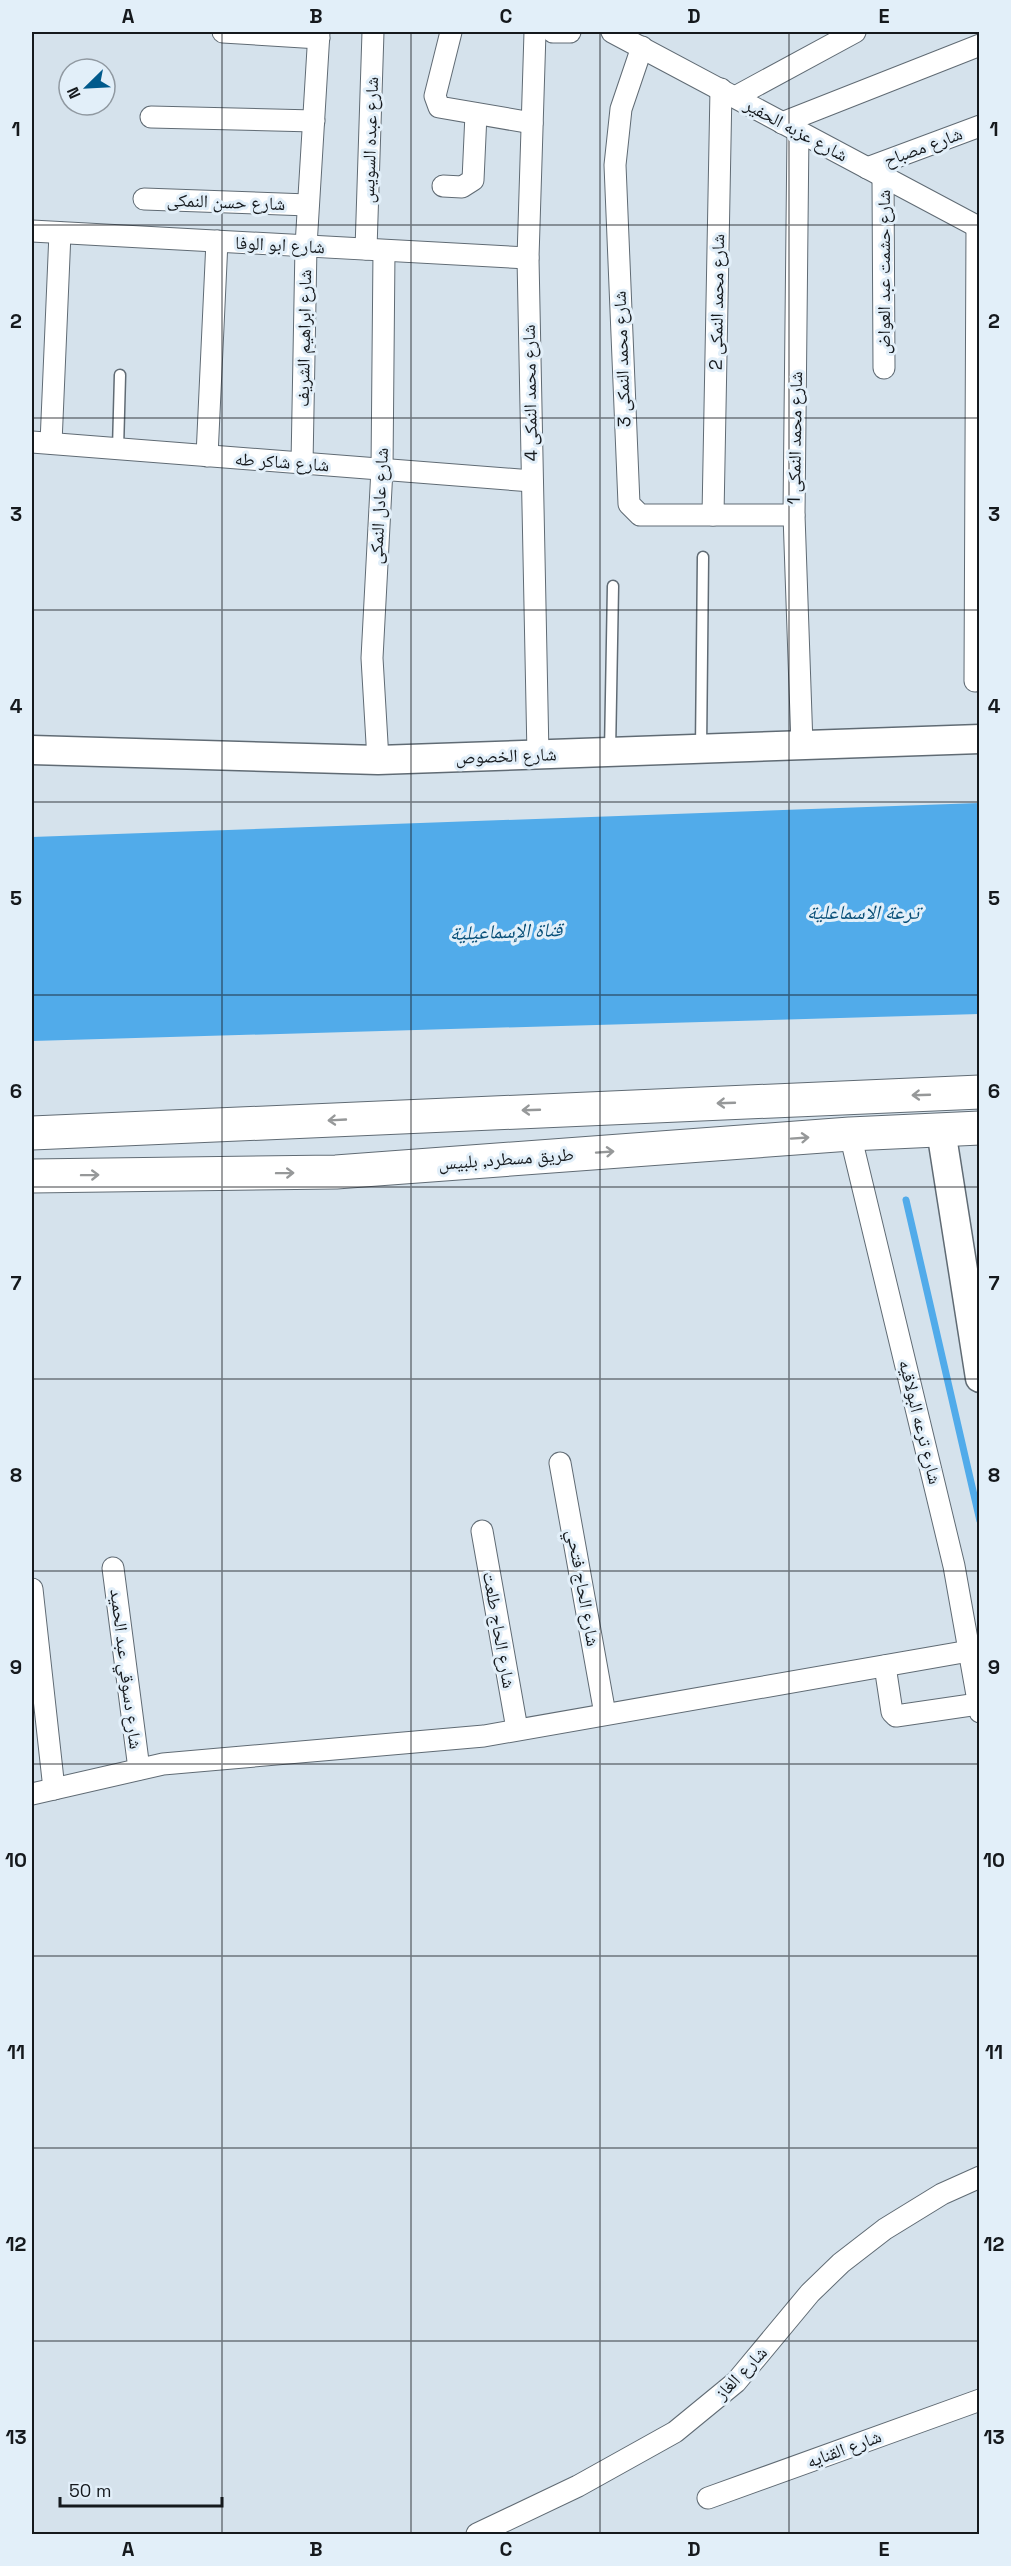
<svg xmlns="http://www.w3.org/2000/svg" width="1011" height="2566" viewBox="0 0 1011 2566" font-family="'Space Grotesk','Noto Naskh Arabic',sans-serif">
<rect width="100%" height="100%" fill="#d5e2ec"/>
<polygon fill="#51abea" points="979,803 979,1014 32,1041 32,837"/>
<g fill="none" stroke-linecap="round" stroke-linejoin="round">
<polyline stroke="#51abea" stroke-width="7" points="906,1200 980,1521"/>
<g stroke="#606b74" stroke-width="13">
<g id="service">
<polyline points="118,449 120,375"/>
<polyline points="701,749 703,557"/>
<polyline points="610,752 613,586"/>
</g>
</g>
<g stroke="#606b74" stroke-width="23">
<g id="minor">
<polyline points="223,32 319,38"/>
<polyline points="451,32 435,96 439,107 532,123"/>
<polyline points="535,32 528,258 538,755"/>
<polyline points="553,32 570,32"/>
<polyline points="612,32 980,228"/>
<polyline points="642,47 621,109 615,165 629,504 640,515 794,515"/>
<polyline points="735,97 855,32"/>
<polyline points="151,117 314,121"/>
<polyline points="782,123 980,45"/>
<polyline points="798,131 794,515 802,745"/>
<polyline points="867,168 980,126"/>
<polyline points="883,177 884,368"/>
<polyline points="443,186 462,187 473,180 476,114"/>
<polyline points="144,199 308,205"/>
<polyline points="32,231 528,258"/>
<polyline points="366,249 373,32"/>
<polyline points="32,442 532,481"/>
<polyline points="51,443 60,233"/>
<polyline points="207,456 217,241"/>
<polyline points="302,464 306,246 319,32"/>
<polyline points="713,515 721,89"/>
<polyline points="975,681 977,227"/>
<polyline points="378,760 372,658 382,469 384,251"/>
<polyline points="850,1134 954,1566 980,1712"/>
<polyline points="560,1463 605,1714"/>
<polyline points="482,1531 517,1729"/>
<polyline points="113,1568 139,1769"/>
<polyline points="32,1589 54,1789"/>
<polyline points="885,1666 892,1712 896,1716 978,1704"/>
<polyline points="32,1794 163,1764 484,1736 969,1651"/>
<polyline points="708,2498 980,2400"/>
<polyline points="477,2534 578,2486 675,2432 736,2382 810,2293 841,2263 885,2229 942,2194 980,2177"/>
</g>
</g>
<g stroke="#606b74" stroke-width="31">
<g id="secondary">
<polyline points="32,750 378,760 980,739"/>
<polyline points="941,1130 980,1378"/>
</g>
</g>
<g stroke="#606b74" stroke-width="35">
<g id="primary">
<polyline points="32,1133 980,1092"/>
<polyline points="32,1176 336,1172 850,1134 980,1128"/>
</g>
</g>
<use href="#service" stroke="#fff" stroke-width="10"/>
<use href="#minor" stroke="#fff" stroke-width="21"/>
<use href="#secondary" stroke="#fff" stroke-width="28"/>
<use href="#primary" stroke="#fff" stroke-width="33"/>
</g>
<defs><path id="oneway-shaft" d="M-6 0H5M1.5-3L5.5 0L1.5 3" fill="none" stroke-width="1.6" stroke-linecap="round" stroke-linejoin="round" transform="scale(1.5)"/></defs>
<g stroke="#969899">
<use href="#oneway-shaft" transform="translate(921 1095) rotate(178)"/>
<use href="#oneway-shaft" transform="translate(726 1103) rotate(178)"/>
<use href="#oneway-shaft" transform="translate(531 1110) rotate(178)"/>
<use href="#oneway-shaft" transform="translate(337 1120) rotate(177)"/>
<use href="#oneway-shaft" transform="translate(800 1138) rotate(-4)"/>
<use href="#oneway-shaft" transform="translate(605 1152) rotate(-4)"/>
<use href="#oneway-shaft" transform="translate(285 1173) rotate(-1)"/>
<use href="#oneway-shaft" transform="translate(90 1175) rotate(-1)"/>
</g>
<path fill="none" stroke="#15191d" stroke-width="1.5" stroke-opacity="0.55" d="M222,32V2534M411,32V2534M600,32V2534M789,32V2534M32,225H980M32,418H980M32,610H980M32,802H980M32,995H980M32,1187H980M32,1379H980M32,1571H980M32,1764H980M32,1956H980M32,2148H980M32,2341H980"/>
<g text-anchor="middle" stroke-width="6" stroke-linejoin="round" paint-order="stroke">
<g font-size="18" fill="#15191d" stroke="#e2eff9">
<text transform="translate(796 130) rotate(28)" y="6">شارع عزبه الحفير</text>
<text transform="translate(370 140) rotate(-88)" y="6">شارع عبده السويس</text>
<text transform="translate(923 147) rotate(-20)" y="6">شارع مصباح</text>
<text transform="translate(226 202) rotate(2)" y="6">شارع حسن النمكى</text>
<text transform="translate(280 245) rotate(3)" y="6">شارع ابو الوفا</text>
<text transform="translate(884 272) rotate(-90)" y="6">شارع حشمت عبد العواض</text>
<text transform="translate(717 302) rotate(-89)" y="6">شارع محمد النمكى 2</text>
<text transform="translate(304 338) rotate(-89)" y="6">شارع ابراهيم الشريف</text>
<text transform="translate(622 359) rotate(-92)" y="6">شارع محمد النمكى 3</text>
<text transform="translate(530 393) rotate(-91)" y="6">شارع محمد النمكى 4</text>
<text transform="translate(795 438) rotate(-89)" y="6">شارع محمد النمكى 1</text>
<text transform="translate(282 462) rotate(4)" y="6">شارع شاكر طه</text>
<text transform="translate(379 506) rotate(-87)" y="6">شارع عادل النمكى</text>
<text transform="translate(506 756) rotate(-2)" y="6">شارع الخصوص</text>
<text transform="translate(506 1159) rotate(-4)" y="6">طريق مسطرد, بلبيس</text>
<text transform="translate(920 1422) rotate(76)" y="6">شارع ترعه البولاقيه</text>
<text transform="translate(583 1588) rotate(80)" y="6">شارع الحاج فتحي</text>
<text transform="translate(499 1630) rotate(80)" y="6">شارع الحاج طلعت</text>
<text transform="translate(126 1669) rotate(83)" y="6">شارع دسوقي عبد الحميد</text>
<text transform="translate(741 2373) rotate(-46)" y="6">شارع الغاز</text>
<text transform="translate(844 2449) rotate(-20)" y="6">شارع القنايه</text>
</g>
<g font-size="20" font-style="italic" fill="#074e77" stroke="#e2eff9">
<text x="863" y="919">ترعة الاسماعلية</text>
<text transform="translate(506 931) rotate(-2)" y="7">قناة الإسماعيلية</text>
</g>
</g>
<rect width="1011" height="2566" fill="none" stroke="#e2eff9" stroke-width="66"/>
<g transform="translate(87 87) rotate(246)"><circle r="28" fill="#e2eff9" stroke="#9099a1" stroke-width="1.5"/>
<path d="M0-4.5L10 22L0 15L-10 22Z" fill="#005a8c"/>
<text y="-9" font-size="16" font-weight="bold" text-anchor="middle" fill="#15191d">N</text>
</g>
<path d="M60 2497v9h162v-9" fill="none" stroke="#15191d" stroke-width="3"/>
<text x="69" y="2497" font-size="18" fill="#15191d" stroke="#e2eff9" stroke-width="4.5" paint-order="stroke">50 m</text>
<rect x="33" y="33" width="945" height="2500" fill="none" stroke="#15191d" stroke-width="2"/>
<g font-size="20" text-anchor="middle" font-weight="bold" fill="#15191d">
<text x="128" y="23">A</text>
<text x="316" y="23">B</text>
<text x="506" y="23">C</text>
<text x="694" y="23">D</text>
<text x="884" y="23">E</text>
<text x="16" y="136">1</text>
<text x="994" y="136">1</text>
<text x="16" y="328">2</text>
<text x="994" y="328">2</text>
<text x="16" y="521">3</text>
<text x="994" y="521">3</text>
<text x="16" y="713">4</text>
<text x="994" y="713">4</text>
<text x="16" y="905">5</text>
<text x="994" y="905">5</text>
<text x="16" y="1098">6</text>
<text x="994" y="1098">6</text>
<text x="16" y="1290">7</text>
<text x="994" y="1290">7</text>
<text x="16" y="1482">8</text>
<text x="994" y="1482">8</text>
<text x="16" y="1674">9</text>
<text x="994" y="1674">9</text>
<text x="16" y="1867">10</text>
<text x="994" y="1867">10</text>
<text x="16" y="2059">11</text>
<text x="994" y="2059">11</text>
<text x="16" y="2251">12</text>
<text x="994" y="2251">12</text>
<text x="16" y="2444">13</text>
<text x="994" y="2444">13</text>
<text x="128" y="2556">A</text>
<text x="316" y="2556">B</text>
<text x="506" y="2556">C</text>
<text x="694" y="2556">D</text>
<text x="884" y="2556">E</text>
</g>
</svg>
